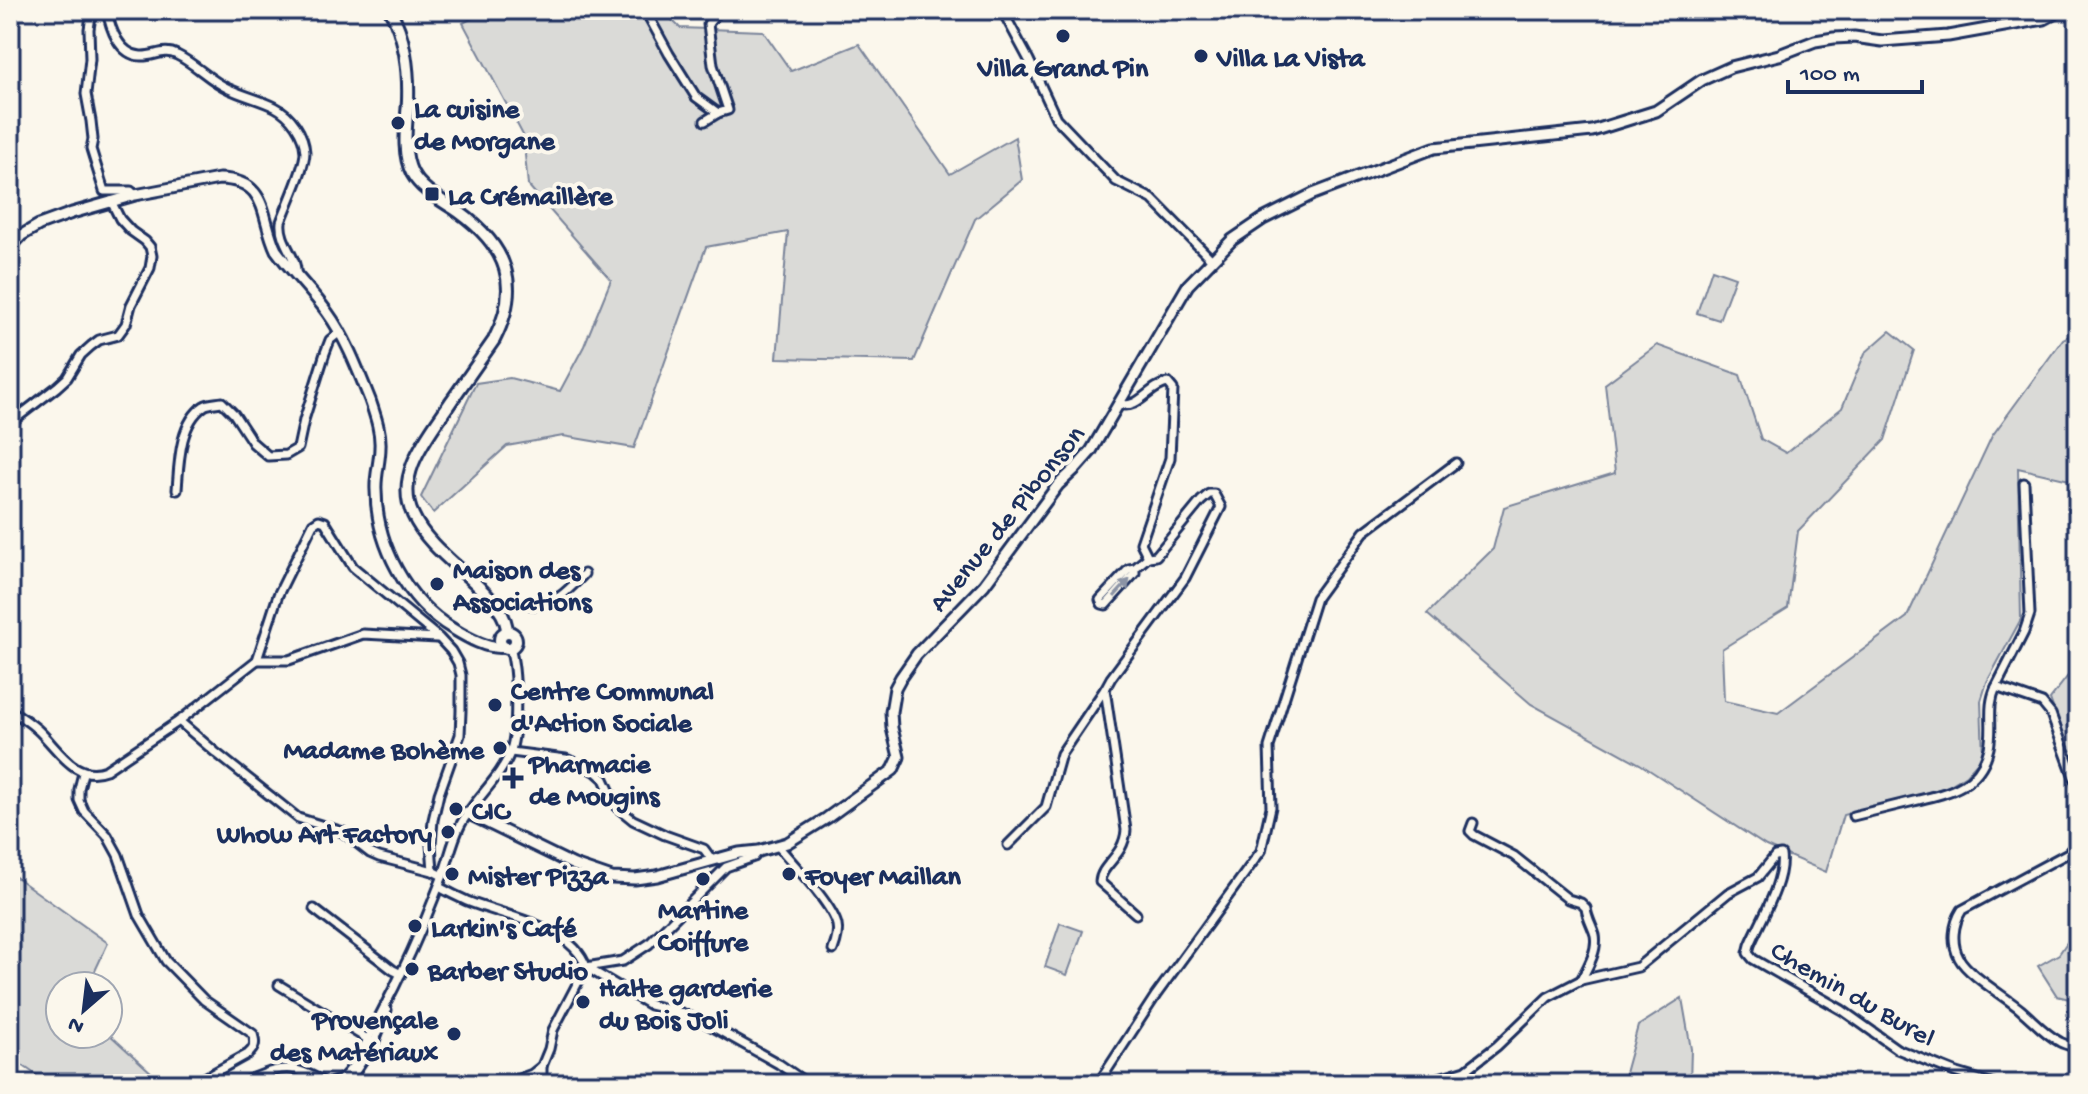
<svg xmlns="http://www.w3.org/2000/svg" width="2088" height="1094" viewBox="0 0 2088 1094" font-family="'Gochi Hand',sans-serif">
<rect width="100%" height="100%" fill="#fbf7ec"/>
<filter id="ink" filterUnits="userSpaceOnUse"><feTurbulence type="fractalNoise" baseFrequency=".0125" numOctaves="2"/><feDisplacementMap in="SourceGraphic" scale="16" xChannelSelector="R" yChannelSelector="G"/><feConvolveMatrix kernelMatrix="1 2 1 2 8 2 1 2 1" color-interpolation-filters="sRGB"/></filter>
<g filter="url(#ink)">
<g fill="#dadad7" stroke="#7a849a" stroke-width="2">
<polygon points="487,10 662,10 680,28 763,31 791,71 859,44 950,174 1015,137 1022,180 975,219 914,361 777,358 788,232 706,247 634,448 563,436 507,446 433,513 421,497 476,383 510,378 560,391 584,346 611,280 528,185 523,135 463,23"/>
<polygon points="1712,269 1735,277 1719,320 1697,313"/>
<polygon points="1890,331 1914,350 1885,440 1798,531 1788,608 1722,649 1724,701 1778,713 1907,617 1992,436 2063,339 2078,331 2078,482 2018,468 2021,619 1987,682 1981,701 1983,756 1966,775 1947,787 1843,815 1826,872 1766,846 1640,764 1531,704 1427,614 1493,549 1504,507 1615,473 1605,384 1657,345 1740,375 1761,439 1786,453 1842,408 1865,353"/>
<polygon points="2078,663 2078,776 2050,699"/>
<polygon points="10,873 108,943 88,986 60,986 60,1034 108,1033 154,1075 110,1084 53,1084 35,1074 10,1057"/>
<polygon points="1060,923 1083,931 1067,975 1045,967"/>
<polygon points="2078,934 2078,1001 2057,996 2038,966 2059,954 2070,938"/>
<polygon points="1682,998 1691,1049 1690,1084 1622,1084 1638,1026"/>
</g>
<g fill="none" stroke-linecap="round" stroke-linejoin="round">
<g stroke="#1b2f5e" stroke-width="13">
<g id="minor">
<polyline points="92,10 89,29 90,59 86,94 91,121 93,139 91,149 104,191 131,191 135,195"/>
<path d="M107,10C110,28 119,55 141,56C154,57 164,48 177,55C196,64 210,81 229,89C244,96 261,100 275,107C291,115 304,134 305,152C305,168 287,205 281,222C279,243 298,257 296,274"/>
<polyline points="645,10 669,54 696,97 718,113"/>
<polyline points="962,10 976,11 999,10"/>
<polyline points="1002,10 1029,60 1056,118 1116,181 1152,199 1211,259"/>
<polyline points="2075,10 2078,19"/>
<polyline points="705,121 718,113 728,110 713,65 708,24 719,10"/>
<path d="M1118,404C1140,410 1148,386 1168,383L1173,389L1170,458L1141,543L1148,557L1156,556L1201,501L1209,494H1214L1221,507L1185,578L1111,678L1105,689L1126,830C1124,857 1101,864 1100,882L1136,914"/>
<polyline points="10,423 57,387 67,378 81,355 91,346 99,340 118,335 126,324 131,305 150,268 152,256 150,247 145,241 131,231 120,219 111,201"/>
<path d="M177,490C179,464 179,423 204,406C208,403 217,403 222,402L234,414L253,443L268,456L286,455L298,448L304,420L325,353L330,340L340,332"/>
<polyline points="1135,568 1135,573 1106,605 1102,604 1100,600 1129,569 1135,568 1148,557"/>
<path d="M495,605C509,599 520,604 535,605C556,605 570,588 584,574"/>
<polyline points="257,660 289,660 363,634 437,638"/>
<polyline points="1996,687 2024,632 2030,614 2024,483"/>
<path d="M10,710C20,716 29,722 37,729C58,748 74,782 106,770L179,721L257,660L278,595L313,524L319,520L325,522L353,567L439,638L451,651L458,663L461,675V711L460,735L439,794L433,820L431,844L433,871L443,876"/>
<polyline points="179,721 215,752 298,818 343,832 370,853 379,857 433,871"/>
<polyline points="511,752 566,759 595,771 604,779 617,807 633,820 665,835 704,849 712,860"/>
<path d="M83,773L79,789V800L84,811L107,835L118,855L139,915L166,961L204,1000L253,1034C256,1043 255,1048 248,1054L194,1084"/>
<path d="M1853,816C1873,811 1893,806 1914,801C1948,793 1980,787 1989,748C1994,726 1986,708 1996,687L2042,703L2051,714L2078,788"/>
<path d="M1473,823L1470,831L1474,835L1514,856L1568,899L1581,903L1586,908C1587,918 1592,925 1595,935C1598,950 1588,967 1581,980"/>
<path d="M2078,842L2068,853L1962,910C1953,924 1951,943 1959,958C1968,975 2006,997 2021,1010C2034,1021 2045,1034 2060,1042C2066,1045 2072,1046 2078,1048"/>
<polyline points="1008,845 1046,807 1061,754 1105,689"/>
<path d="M778,846C793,864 832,904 837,925C839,933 836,942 833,950"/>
<path d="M439,887C448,892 458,897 467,901C503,916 573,926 586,967L650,1005L679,1012L706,1023L779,1064L808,1084"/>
<polyline points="314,909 393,970 401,974"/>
<polyline points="279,985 374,1043"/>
<polyline points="542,1066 542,1084"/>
<path d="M338,1082C357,1067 366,1042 377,1021C401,976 422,930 440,883C448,864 451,844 460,826C473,800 503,776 511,750C518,728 517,670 510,648"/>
<path d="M239,1084C280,1068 286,1060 327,1084"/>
<polyline points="347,1084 374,1043 387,1010"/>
<polyline points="505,1084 532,1074 542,1066 549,1049 553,1030 586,967 623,961 649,944 726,867 754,857 759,851"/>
<polyline points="1098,1084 1156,995 1261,851 1271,807 1269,747 1316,598 1364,532 1456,463"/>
<path d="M1419,1084L1466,1070L1497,1046L1548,997L1581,980L1638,967L1728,893L1758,877L1775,856L1781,855C1785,881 1760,921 1750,945L1748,953L1753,959L1842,1010L1897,1049L1957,1073L1994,1084"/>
</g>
</g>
<g stroke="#1b2f5e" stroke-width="15">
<g id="tertiary">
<path d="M10,248L22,235L39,225L72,213L135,195L219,179C269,180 260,216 276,250C292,272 311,290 327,312C346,338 358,370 370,400C375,415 381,431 380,447C380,462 375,476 376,490C376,544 406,601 453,629C466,637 488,650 504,647"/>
<polyline points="467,813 574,865 612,878 635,879 657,876 739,853 759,851 787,843 827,818 893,770 899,757 892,728 891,712 895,688 901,677 917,654 984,585 1058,485 1076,468 1091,451 1188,285 1232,240 1263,219 1313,194 1434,148 1592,131 1656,111 1702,80 1731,67 1779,55 1815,41 1834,38 1854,37 1882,41 1948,36 2044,19 2061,10"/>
</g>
</g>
<g stroke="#1b2f5e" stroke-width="16">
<g id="secondary">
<path d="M390,10C405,35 409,71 408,100C407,123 401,151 412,173C422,191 443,201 459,212C507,247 522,285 494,340C480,360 466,380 452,400C431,432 393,474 413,515C426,544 457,565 479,587C491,599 507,614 507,632"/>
<circle cx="508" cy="640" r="8"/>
<polyline points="331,1084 338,1082 344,1084"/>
</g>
</g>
<use href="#minor" stroke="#fbf7ec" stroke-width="7"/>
<use href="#tertiary" stroke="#fbf7ec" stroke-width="9"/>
<use href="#secondary" stroke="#fbf7ec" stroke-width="10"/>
</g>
<defs><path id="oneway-solid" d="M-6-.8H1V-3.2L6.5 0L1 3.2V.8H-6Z" transform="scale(2)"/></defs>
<use fill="#8b93a5" href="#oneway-solid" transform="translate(1122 588) rotate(-48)"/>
</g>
<g fill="#1b2f5e" stroke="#fbf7ec" stroke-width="3">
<circle cx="1063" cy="36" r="8"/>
<circle cx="1201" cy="56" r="8"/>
<circle cx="398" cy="123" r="8"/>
<rect x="424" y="186" width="16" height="16" rx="4"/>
<circle cx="437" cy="584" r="8"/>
<circle cx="495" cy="705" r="8"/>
<circle cx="500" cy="748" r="8"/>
<path d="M509 766h8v8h8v8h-8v8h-8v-8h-8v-8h8z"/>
<circle cx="456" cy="809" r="8"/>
<circle cx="448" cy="832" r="8"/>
<circle cx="452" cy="874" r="8"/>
<circle cx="789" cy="874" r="8"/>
<circle cx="703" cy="879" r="8"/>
<circle cx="415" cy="926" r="8"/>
<circle cx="412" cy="969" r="8"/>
<circle cx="583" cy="1002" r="8"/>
<circle cx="454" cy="1034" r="8"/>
</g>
<g text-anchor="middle" stroke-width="8" stroke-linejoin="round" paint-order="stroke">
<g font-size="28" font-weight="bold" fill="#1b2f5e" stroke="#fbf7ec" text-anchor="start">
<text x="1217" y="66">Villa La Vista</text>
<text x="1063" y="76" text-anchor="middle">Villa Grand Pin</text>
<text x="414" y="117">La cuisine<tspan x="414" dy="32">de Morgane</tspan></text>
<text x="448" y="204">La Crémaillère</text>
<text x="453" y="578">Maison des<tspan x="453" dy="32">Associations</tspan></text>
<text x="511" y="699">Centre Communal<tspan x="511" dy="32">d'Action Sociale</tspan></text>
<text x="484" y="758" text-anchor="end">Madame Bohème</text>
<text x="529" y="772">Pharmacie<tspan x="529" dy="32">de Mougins</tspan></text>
<text x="472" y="819">CIC</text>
<text x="432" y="842" text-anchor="end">Whow Art Factory</text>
<text x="468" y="884">Mister Pizza</text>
<text x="805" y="884">Foyer Maillan</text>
<text x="703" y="918" text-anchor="middle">Martine<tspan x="703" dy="32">Coiffure</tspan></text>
<text x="431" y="936">Larkin's Café</text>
<text x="428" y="979">Barber Studio</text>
<text x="599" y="996">Halte garderie<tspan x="599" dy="32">du Bois Joli</tspan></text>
<text x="438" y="1028" text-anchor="end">Provençale<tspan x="438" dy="32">des Matériaux</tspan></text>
</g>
<g font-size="28" fill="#1b2f5e" stroke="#fbf7ec">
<text transform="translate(1005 517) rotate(-51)" y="10">Avenue de Pibonson</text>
<text transform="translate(1854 992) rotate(30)" y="10">Chemin du Burel</text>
</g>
</g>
<rect width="2088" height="1094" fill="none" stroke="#fbf7ec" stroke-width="40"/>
<rect x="20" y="20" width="2048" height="1054" fill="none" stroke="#1b2f5e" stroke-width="3" filter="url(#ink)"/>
<g transform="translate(84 1010) rotate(208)"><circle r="38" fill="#fbf7ec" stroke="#a1a7b3" stroke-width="2"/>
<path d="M0-6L14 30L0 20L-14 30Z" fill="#1b2f5e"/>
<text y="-12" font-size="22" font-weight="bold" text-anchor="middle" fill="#1b2f5e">N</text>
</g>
<path d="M1788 80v12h134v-12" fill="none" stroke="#1b2f5e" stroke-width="4"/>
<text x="1800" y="80" font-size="24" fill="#1b2f5e" stroke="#fbf7ec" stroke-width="6" paint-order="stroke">100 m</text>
</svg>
